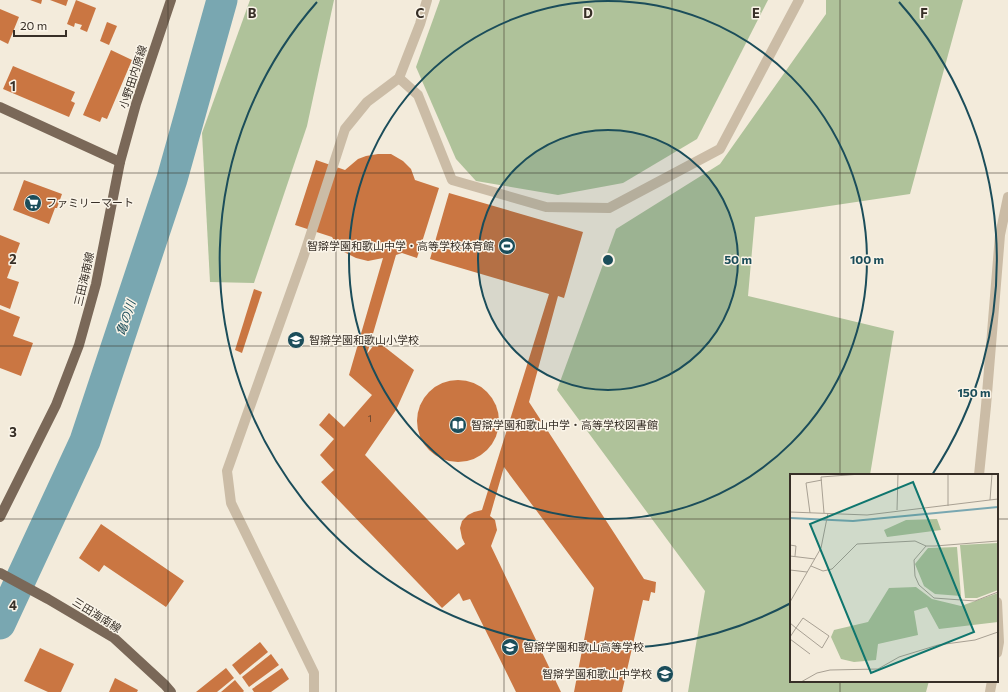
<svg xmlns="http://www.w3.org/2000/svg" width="1008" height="692" viewBox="0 0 1008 692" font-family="Commissioner,'Noto Sans JP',sans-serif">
<rect width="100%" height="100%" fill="#f3ebdb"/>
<g fill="#afc29a">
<polygon points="250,0 334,0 307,126 254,283 210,282 202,133"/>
<polygon points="440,0 768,0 697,139 623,183 558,195 476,181 456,159 416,67"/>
<polygon points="826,0 963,0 910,194 755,217 748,296 894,331 870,475 791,475 791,681 929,681 926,692 688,692 705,591 557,390 616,229 720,164 826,14"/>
</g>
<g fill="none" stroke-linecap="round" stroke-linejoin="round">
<polyline stroke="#79a7b1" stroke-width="31" points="0,624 85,441 172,179 222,0"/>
</g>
<g fill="#ca7642">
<polygon points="30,0 42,0 41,4"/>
<polygon points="50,0 68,0 66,6"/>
<polygon points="76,0 96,8 87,32 80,29 82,25 75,23 74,27 67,24"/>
<polygon points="0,9 19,17 8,44 0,40"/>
<polygon points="107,22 117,26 109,45 100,41"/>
<polygon points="111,50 132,60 107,119 102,117 100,122 83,115"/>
<polygon points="13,66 75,92 71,101 75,103 69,117 3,89"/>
<polygon points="378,154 391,154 403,161 411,169 415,180 439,188 417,258 402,253 396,255 367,354 377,341 414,370 396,410 365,455 457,550 465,544 462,538 460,528 462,521 468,515 474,512 482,510 549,294 430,259 449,193 583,232 564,298 558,296 529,402 644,579 656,582 655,593 651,592 649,601 643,600 622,692 574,692 594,588 504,467 490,516 495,520 497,530 491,546 561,692 516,692 470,599 463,601 459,593 442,608 321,482 334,470 320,455 334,439 319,425 329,413 344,427 372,395 349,375 383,258 368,261 356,258 342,251 337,245 332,237 295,225 316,160 345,170 358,159 366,156"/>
<polygon points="24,180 62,194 57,208 55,208 49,224 13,210"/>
<polygon points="0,235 20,243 7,278 19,282 10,309 0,305"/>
<polygon points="254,289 262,292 242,353 235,350"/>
<polygon points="0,309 20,317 13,336 33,343 21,376 0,368"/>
<circle cx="458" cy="421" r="41"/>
<polygon points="101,524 184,581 166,607 104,565 99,572 79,558"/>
<polygon points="260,642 268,652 240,675 232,665"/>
<polygon points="40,648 74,664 61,692 48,692 24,681"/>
<polygon points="271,654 279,665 249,687 242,677"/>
<polygon points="226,668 234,678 217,692 196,692"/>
<polygon points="282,668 289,679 271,692 254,692 252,689"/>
<polygon points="115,678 138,690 137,692 109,692"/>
<polygon points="235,680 244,691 243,692 221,692"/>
</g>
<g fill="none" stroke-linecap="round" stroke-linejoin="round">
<g stroke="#cbbca6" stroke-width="10">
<polyline points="399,78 418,95 452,180 546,207 609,208 720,149 799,0"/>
<polyline points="979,475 986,406 1000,235 1008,197"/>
<polyline points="997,602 999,642 997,653"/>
<polyline points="314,692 314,673 231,503 227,471 304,255 345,129 367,102 399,78 420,24 427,0"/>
<polyline points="990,692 992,681"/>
</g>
<g stroke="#7a6858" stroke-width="10">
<polyline points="0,107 120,162"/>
<polyline points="0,517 56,405 79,345 96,284 120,162 136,104 171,0"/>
<polyline points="0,573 48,599 114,638 165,685 171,692"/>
</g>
</g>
<path fill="none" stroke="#372f27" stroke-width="1" stroke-opacity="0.55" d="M168,0V692M336,0V692M504,0V692M672,0V692M840,0V475M0,173H1008M0,346H1008M0,519H791M997,519H1008M840,681V692"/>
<circle cx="608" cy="260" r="130" fill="#1b4d5a" fill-opacity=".12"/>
<g fill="none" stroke="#1b4d5a" stroke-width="2">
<circle cx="608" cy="260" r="130"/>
<circle cx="608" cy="260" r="259"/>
<path d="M791 603A389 389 0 0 1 317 2M899 2A389 389 0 0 1 932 475"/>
</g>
<defs>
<g id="supermarket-disc" transform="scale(0.9)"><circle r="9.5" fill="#1b4d5a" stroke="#faf4e8"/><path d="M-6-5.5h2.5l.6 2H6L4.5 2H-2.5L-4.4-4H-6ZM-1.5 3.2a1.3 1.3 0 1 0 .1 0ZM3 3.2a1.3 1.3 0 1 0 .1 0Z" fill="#fff"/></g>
<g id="stadium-disc" transform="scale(0.9)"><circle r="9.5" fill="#1b4d5a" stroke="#faf4e8"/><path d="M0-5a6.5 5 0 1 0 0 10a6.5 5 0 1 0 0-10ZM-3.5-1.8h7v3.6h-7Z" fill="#fff"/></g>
<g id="school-disc" transform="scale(0.9)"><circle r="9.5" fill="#1b4d5a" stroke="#faf4e8"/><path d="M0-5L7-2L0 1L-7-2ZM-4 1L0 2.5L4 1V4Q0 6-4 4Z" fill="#fff"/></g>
<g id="library-disc" transform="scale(0.9)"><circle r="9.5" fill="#1b4d5a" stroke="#faf4e8"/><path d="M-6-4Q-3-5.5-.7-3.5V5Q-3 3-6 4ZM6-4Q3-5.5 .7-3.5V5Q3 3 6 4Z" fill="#fff"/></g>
</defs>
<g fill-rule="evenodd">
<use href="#supermarket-disc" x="33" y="203"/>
<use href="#stadium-disc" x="507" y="246"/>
<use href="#school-disc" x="296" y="340"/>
<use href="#library-disc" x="458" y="425"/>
<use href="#school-disc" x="510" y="647"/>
<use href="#school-disc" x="665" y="674"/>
</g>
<g text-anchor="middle" stroke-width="3" stroke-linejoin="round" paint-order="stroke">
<g font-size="9" fill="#5c412e">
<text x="370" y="422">1</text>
</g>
<g font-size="11" fill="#372f27" stroke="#faf4e8">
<text transform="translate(133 77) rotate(-72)" y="4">小野田内原線</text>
<text transform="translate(84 279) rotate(-77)" y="4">三田海南線</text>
<text transform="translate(97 615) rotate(32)" y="4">三田海南線</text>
</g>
<g font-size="11" fill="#372f27" stroke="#faf4e8" text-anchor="start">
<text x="46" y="207">ファミリーマート</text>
<text x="494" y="250" text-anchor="end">智辯学園和歌山中学・高等学校体育館</text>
<text x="309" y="344">智辯学園和歌山小学校</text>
<text x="471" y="429">智辯学園和歌山中学・高等学校図書館</text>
<text x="523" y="651">智辯学園和歌山高等学校</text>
<text x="652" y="678" text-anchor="end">智辯学園和歌山中学校</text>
</g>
<g font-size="12" font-style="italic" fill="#1b4d5a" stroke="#faf4e8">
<text transform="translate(126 318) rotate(-72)" y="4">亀の川</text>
</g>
</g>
<g transform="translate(790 474)">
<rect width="208" height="208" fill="#f3ebdb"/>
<path d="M147,45L151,56L97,63L94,56L116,46ZM208,69V116L187,124H175L170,71ZM167,73L171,122L145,120L134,112L125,90L138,74ZM126,113L142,125L171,132L208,119V148L149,155L137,133L124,137L128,161L88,170L86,186L64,188L51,185L41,163L44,156L78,148L99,114Z" fill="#afc29a"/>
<path fill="none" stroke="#79a7b1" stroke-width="2" d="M0,44L63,47L208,33"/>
<path fill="none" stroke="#a8a093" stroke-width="1" d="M158,0V32M200,26L202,0M107,36L108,0M0,38L77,41L208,25M20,39L16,9L32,6M34,39L31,3L71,0M0,71L6,72L5,82M136,72L124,86L125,102L129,111L144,124L185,127L208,118M0,82L25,85M21,92L33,97L42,95L67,70L125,67L136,72H145L208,67M0,96L17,98M0,128L31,74L38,39M0,149L6,154L32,174L39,162L13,144L6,154L0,163M0,165L20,180M11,208L27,199L40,196L88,195L109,183L148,171L185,166L208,158"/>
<path fill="#0f766e" fill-opacity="0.15" stroke="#0f766e" stroke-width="2" d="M123,8L184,158L81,199L20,50Z"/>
<rect width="208" height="208" fill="none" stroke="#372f27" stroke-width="2"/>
</g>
<g font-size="13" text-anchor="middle" font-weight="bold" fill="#372f27" stroke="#faf4e8" stroke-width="3" stroke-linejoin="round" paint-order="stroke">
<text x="252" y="18">B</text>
<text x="420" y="18">C</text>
<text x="588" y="18">D</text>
<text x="756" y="18">E</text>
<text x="924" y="18">F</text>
<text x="13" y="91">1</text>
<text x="13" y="264">2</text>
<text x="13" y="437">3</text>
<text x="13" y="610">4</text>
</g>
<circle cx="608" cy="260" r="6" fill="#1b4d5a" stroke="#faf4e8" stroke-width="2"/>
<g font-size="12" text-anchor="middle" font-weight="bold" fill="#1b4d5a" stroke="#faf4e8" stroke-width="3" stroke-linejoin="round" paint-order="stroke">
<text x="738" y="264">50 m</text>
<text x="867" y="264">100 m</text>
<text x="974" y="397">150 m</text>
</g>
<path d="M14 30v6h52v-6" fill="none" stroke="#372f27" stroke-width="2"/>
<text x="20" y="30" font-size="12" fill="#372f27" stroke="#faf4e8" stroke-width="3" paint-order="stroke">20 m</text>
</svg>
